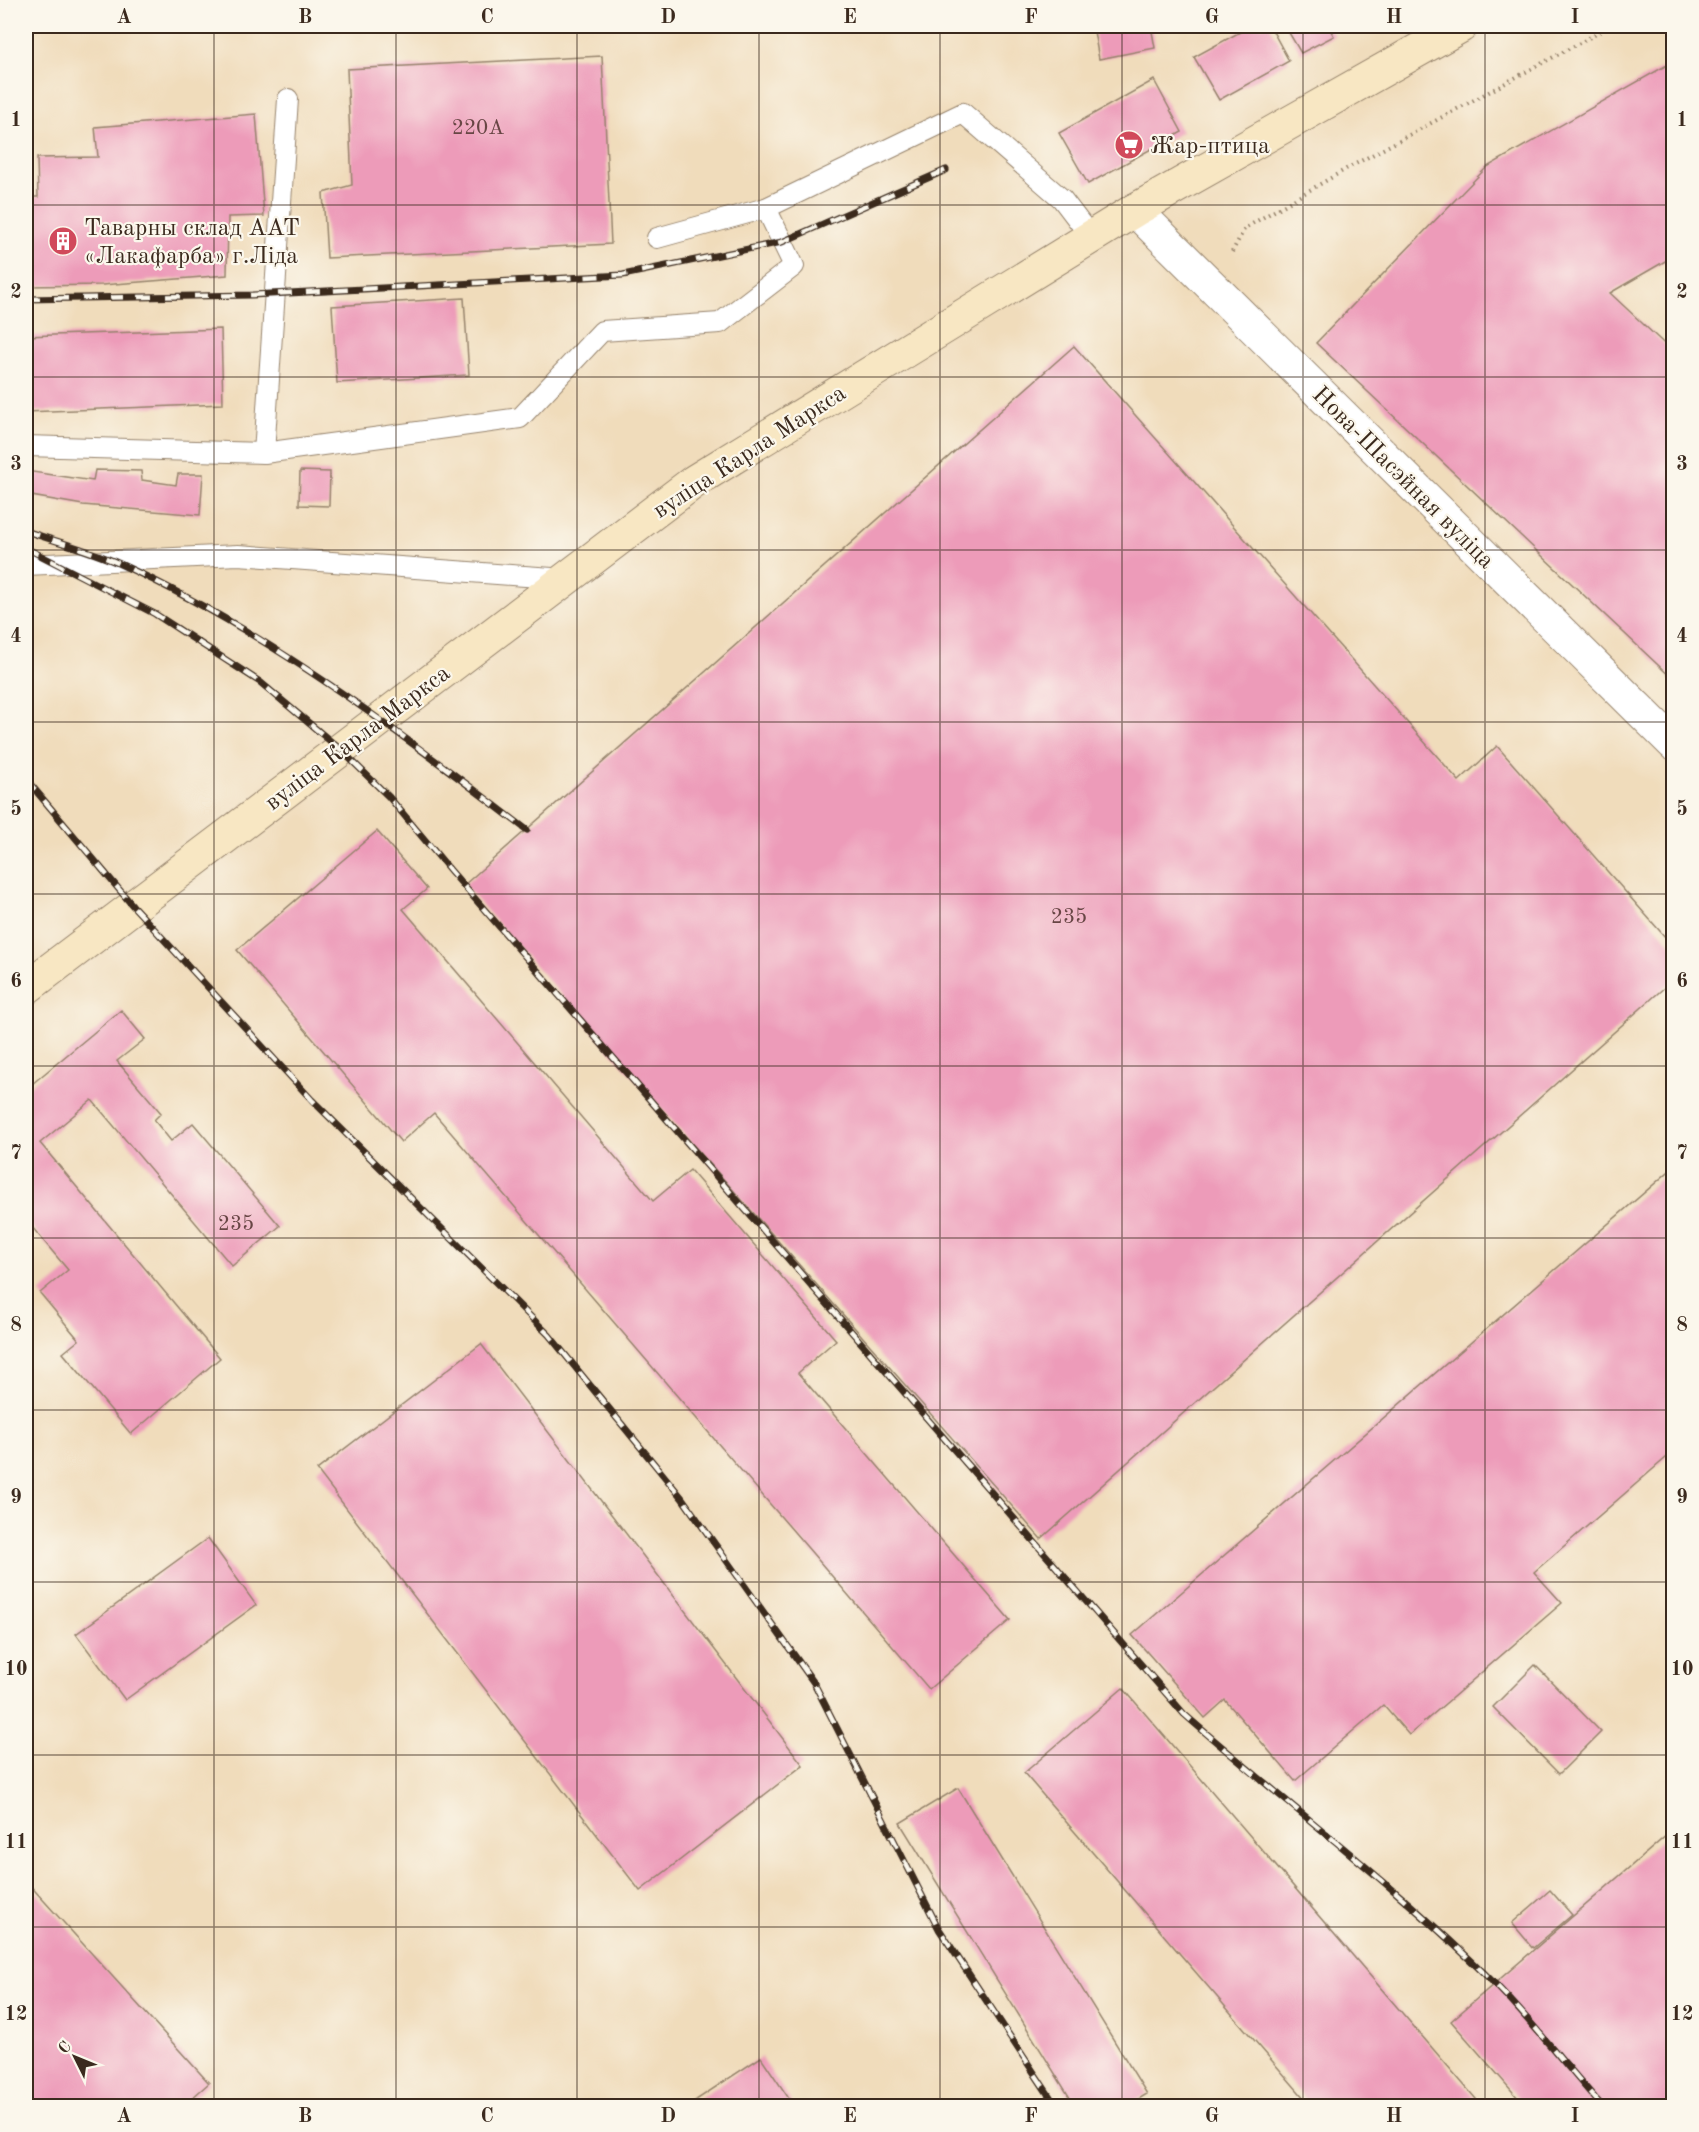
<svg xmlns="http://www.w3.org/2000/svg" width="1699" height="2132" viewBox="0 0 1699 2132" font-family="'Old Standard TT',serif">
<rect width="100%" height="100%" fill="#fbf7ec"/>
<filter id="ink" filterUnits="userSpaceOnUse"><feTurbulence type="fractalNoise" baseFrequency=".0167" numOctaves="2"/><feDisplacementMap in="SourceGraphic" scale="12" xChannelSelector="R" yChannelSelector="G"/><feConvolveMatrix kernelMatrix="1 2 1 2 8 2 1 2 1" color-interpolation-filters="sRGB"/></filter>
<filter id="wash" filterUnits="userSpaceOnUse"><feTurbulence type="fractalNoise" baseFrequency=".008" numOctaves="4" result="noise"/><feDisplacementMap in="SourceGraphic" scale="24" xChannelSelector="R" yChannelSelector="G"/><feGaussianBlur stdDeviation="1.35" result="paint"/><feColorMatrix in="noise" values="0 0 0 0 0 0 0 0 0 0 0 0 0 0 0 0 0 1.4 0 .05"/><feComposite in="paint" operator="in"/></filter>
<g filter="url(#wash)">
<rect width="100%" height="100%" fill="#f0dcbb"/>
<g id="blocks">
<g fill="#ed9bb9">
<polygon points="1093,26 1151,26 1155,48 1099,59"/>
<polygon points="1251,26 1270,26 1289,61 1219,100 1194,57"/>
<polygon points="1285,26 1328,26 1334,36 1301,53"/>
<polygon points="602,56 611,244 327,258 323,193 352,185 347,69"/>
<polygon points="1674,61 1674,256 1610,293 1674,353 1674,680 1316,343 1487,167"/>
<polygon points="1154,80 1182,132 1088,184 1059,133"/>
<polygon points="256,114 264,216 228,217 227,275 102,285 26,286 26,197 38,197 37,158 98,157 95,127"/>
<polygon points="464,298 469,375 337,383 332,306"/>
<polygon points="221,329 223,404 26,412 26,336"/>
<polygon points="1074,346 1459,781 1497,746 1674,947 1674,979 1041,1539 464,885"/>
<polygon points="95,470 141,471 142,480 176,485 178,474 203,474 200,515 83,505 26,495 26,471 93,481"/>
<polygon points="300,471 330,472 329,506 299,505"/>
<polygon points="377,831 427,889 403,909 653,1201 690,1170 836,1340 798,1373 1010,1620 929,1689 434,1113 401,1142 237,950"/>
<polygon points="121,1010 145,1039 117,1061 161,1113 154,1120 171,1141 193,1123 280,1226 232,1266 92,1100 40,1143 220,1358 131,1434 63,1353 79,1340 40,1293 68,1270 26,1220 26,1089"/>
<polygon points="1674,1167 1674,1451 1534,1572 1562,1603 1409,1735 1383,1705 1295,1781 1225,1700 1205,1718 1132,1635"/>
<polygon points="481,1344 803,1765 640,1891 317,1470"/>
<polygon points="208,1538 256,1605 125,1700 76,1634"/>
<polygon points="1535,1665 1601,1732 1559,1774 1493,1707"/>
<polygon points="1123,1688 1482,2106 1311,2106 1024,1773"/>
<polygon points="958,1788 1147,2094 1127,2106 1075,2106 900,1823"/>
<polygon points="1674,1829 1674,2106 1525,2106 1451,2021"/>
<polygon points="26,1881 209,2083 183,2106 26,2106"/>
<polygon points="1550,1890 1572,1915 1533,1948 1512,1923"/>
<polygon points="761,2057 794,2106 687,2106"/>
</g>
</g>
</g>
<g filter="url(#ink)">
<use href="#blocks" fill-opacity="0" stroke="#96836c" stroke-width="1.5"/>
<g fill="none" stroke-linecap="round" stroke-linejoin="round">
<g stroke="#96836c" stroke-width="22">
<g id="lane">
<polyline points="288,99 264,453 520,418 602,331 720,323 794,266 766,208"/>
<polyline points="657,238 766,208 963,113 1062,199 1091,237"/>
<polyline points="26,446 264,453"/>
<polyline points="26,565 238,555 566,579"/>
</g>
</g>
<g stroke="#96836c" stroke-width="35">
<polyline id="street" points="1135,210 1674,744"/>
</g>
<g stroke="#96836c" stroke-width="35">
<polyline id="secondary" points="26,988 695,481 1135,210 1461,26"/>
</g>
<polyline stroke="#96836c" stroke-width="4" stroke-dasharray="1.5 4.5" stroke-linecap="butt" points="1232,252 1245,228 1346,169 1611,26"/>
<use href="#lane" stroke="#fff" stroke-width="20"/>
<use href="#street" stroke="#fff" stroke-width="33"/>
<use href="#secondary" stroke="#f8e7c3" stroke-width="33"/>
<g stroke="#3b2a1e" stroke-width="7">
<g id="rail">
<polyline points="26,299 252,295 623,275 782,242 946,170"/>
<path d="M26,531C57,542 90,550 120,564C268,632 398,731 527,830"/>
<path d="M26,548L155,614L260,682L341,750L389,797L450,870L1184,1714C1286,1804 1397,1886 1494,1983C1532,2021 1566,2066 1602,2106"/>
<polyline points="26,779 133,906 312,1100 549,1335 682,1498 814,1683 939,1929 1056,2106"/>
</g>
</g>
<use href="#rail" stroke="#fbf7ec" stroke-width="4.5" stroke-dasharray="14" stroke-linecap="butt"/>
</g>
</g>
<path fill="none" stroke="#3b2a1e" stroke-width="1.5" stroke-opacity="0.55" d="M214,26V2106M396,26V2106M577,26V2106M759,26V2106M940,26V2106M1122,26V2106M1303,26V2106M1485,26V2106M26,205H1674M26,377H1674M26,550H1674M26,722H1674M26,894H1674M26,1066H1674M26,1238H1674M26,1410H1674M26,1582H1674M26,1755H1674M26,1927H1674"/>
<defs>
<g id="supermarket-disc" transform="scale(1.5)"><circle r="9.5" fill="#d1495b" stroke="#fbf7ec"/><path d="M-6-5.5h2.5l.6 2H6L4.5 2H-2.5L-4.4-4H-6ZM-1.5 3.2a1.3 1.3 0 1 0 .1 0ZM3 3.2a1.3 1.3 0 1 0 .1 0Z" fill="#fff"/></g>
<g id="building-disc" transform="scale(1.5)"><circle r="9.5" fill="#d1495b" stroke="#fbf7ec"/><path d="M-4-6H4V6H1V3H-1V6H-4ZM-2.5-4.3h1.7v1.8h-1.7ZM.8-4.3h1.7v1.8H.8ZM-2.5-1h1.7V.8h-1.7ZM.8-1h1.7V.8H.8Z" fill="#fff"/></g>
</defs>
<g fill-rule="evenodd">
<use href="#supermarket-disc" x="1129" y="145"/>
<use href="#building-disc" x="63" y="241"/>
</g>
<g text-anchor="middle" stroke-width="4.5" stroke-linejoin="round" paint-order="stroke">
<g font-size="21" fill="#684645">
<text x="478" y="134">220А</text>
<text x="1069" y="923">235</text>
<text x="236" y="1230">235</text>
</g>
<g font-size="24" fill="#3b2a1e" stroke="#fbf7ec" text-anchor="start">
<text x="1150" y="153">Жар-птица</text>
<text x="84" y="235">Таварны склад ААТ<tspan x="84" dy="28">«Лакафарба» г.Ліда</tspan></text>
</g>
<g font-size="24" fill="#3b2a1e" stroke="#fbf7ec">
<text transform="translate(749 451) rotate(-33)" y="8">вуліца Карла Маркса</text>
<text transform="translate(1404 477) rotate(45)" y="8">Нова-Шасэйная вуліца</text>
<text transform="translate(357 737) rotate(-37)" y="8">вуліца Карла Маркса</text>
</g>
</g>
<rect width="1699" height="2132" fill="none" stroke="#fbf7ec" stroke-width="66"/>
<g transform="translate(75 2057) rotate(313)" stroke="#fbf7ec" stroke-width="4.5" paint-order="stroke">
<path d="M0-4.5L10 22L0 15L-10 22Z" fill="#3b2a1e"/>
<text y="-9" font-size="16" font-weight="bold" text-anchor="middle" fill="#3b2a1e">С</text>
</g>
<rect x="33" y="33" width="1633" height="2066" fill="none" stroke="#3b2a1e" stroke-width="2"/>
<g font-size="20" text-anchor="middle" font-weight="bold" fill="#3b2a1e">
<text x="124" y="23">A</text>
<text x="305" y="23">B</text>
<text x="487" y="23">C</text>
<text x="668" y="23">D</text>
<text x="850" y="23">E</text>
<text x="1031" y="23">F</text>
<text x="1212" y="23">G</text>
<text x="1394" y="23">H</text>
<text x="1575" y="23">I</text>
<text x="16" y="126">1</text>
<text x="1682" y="126">1</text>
<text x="16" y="298">2</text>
<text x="1682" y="298">2</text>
<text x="16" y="470">3</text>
<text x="1682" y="470">3</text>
<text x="16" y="642">4</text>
<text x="1682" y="642">4</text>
<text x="16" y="815">5</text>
<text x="1682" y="815">5</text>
<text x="16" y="987">6</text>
<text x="1682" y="987">6</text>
<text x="16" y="1159">7</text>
<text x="1682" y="1159">7</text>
<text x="16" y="1331">8</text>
<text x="1682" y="1331">8</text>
<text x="16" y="1503">9</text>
<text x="1682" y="1503">9</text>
<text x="16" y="1675">10</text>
<text x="1682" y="1675">10</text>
<text x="16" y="1848">11</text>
<text x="1682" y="1848">11</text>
<text x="16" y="2020">12</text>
<text x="1682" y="2020">12</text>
<text x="124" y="2122">A</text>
<text x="305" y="2122">B</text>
<text x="487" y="2122">C</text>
<text x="668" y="2122">D</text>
<text x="850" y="2122">E</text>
<text x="1031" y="2122">F</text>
<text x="1212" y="2122">G</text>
<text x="1394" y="2122">H</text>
<text x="1575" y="2122">I</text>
</g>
</svg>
